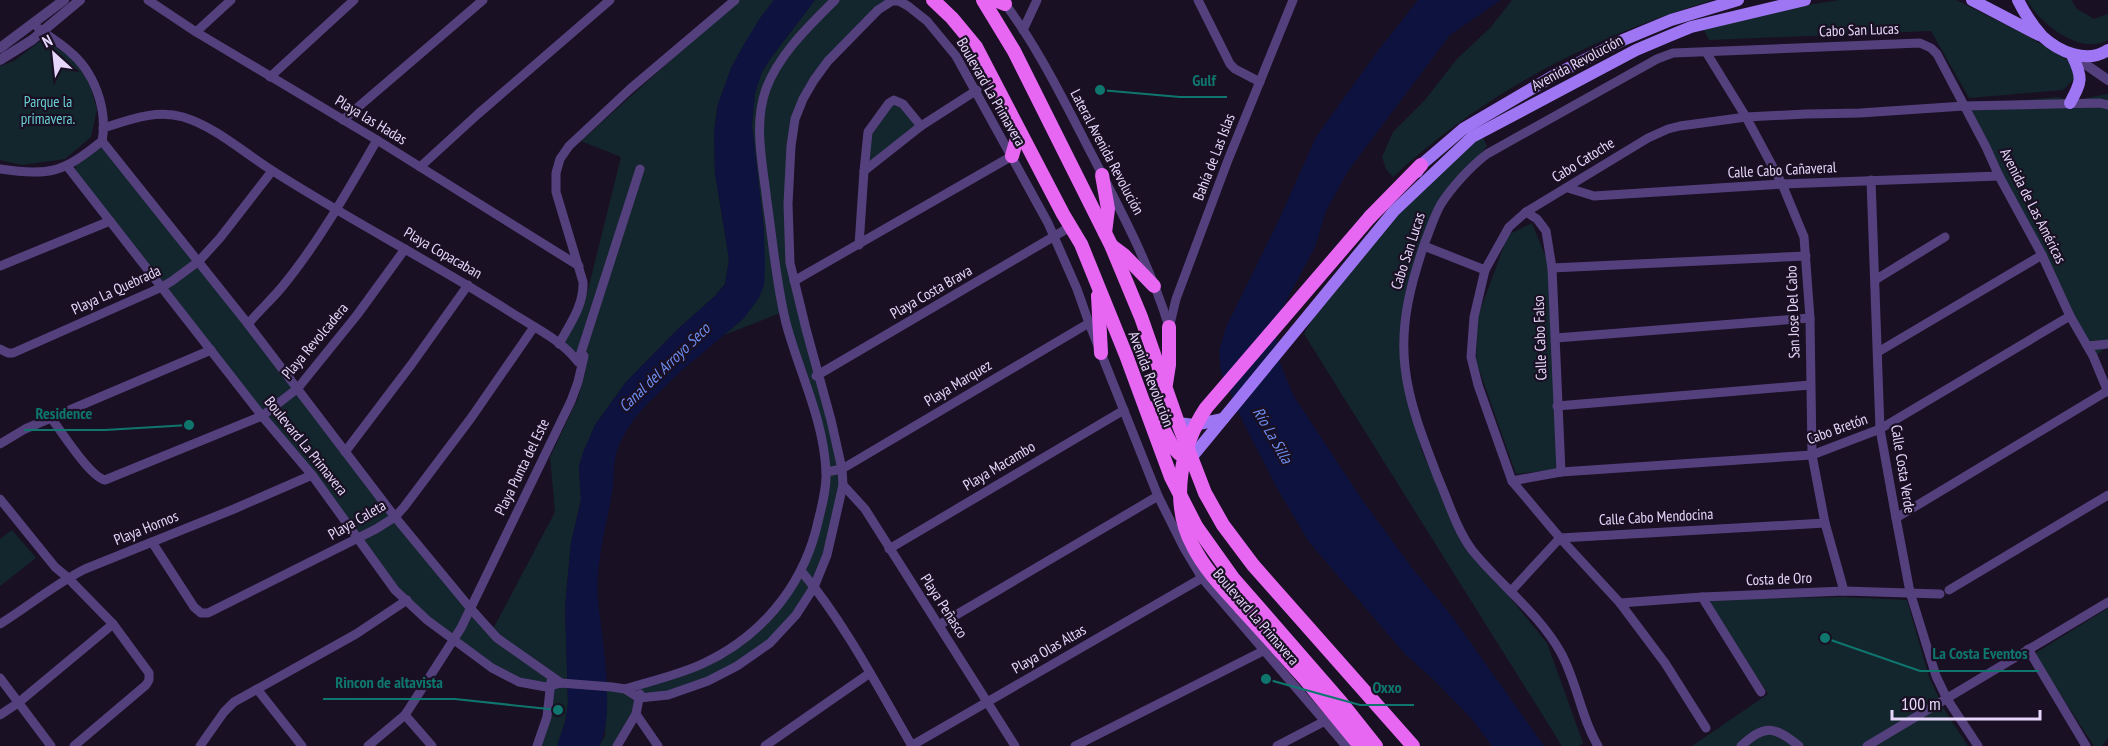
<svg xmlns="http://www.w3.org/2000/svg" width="2108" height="746" viewBox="0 0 2108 746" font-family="'PT Sans Narrow',sans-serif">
<rect width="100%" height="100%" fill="#191023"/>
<g fill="#14262d">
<polygon points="738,0 774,0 761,17 732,66 717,108 714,133 715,173 729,259 725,284 715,296 678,329 626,382 595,425 579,466 581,500 571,543 565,606 568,704 565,722 557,746 537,746 544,730 546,687 492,668 413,606 75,171 76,165 102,147 492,631 555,512 550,457 578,398 585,373 576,352 563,344 587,294 621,157 581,141"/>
<polygon points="815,0 900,0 892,1 828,61 795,119 790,263 843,485 814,587 770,643 708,681 640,698 617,746 599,746 605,736 606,686 639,697 641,684 702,664 759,627 802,572 826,472 815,413 783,312 724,335 744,318 763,245 764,230 752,125 755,93 762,72 770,59"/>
<path d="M1512,0H1713C1593,36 1485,92 1393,177L1386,169L1382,157L1393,132L1424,101L1457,59L1491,27Z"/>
<polygon points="1840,0 1956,0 2024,34 2071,62 2074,79 2063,90 1969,98 1931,31 1709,40 1702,27 1781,9"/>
<path d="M2027,0H2071L2077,9L2094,19L2108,14V40C2081,56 2040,24 2027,0Z"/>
<polygon points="43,39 75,60 87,76 97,109 91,137 65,159 22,165 0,160 0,66 14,61"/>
<polygon points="2108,94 2108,347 2095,356 1965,105 2059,97 2070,101"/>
<polygon points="894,100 921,126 864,171 868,132"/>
<polygon points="1479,130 1487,146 1437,206 1406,294 1402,369 1422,451 1460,536 1547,643 1583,743 1579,746 1562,746 1304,334 1329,290 1395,212"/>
<polygon points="1532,223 1549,265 1559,469 1516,474 1476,361 1478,316 1508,235"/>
<polygon points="12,530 36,558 0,586 0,539"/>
<polygon points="1842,597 1907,600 1929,677 1945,711 1968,746 1692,746 1768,694 1707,600"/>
<polygon points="2108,608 2108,738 2102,746 2094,746 2034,654"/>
</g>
<g fill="#0e123e">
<path d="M774,0H815L770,59L762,72L755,93L752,125L764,230L765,266L764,285L759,298L744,318L680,372L645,406C635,417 626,430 620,443C612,460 615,476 612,493C606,528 595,565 598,601C602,637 616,715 599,746H557L565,722L568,704L565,606L571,543L581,500L579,466L583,452L595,425L626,382L678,329L715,296L725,284L729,259L715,173L714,133L718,104L732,66L744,44L761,17Z"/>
<polygon points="1418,0 1501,0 1450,35 1348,171 1326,211 1315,247 1284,305 1277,335 1279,360 1293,395 1363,501 1412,568 1451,615 1544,746 1492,746 1471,718 1435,681 1405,654 1309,542 1277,488 1244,424 1221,372 1219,351 1226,327 1277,224 1316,137 1377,52"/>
</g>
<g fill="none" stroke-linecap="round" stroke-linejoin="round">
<g stroke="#55407e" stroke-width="9">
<polyline points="148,0 196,32 377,140 579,266"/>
<polyline points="1198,0 1230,64 1235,69 1260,82"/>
<path d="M1003,1C1038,47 1064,101 1090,151C1120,209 1150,265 1169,327"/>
<polyline points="1023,30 1037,0"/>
<polyline points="196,32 231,0"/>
<polyline points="1706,52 1746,117 1782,184 1804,237 1810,318 1812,455 1825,523 1844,591"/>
<polyline points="270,77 354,0"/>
<polyline points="343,120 483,0"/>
<path d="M103,128C129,120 156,109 183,117C216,127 244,153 273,171C351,221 434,263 512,313C534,327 563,341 578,362L640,169"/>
<polyline points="102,141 248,324 395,517 471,609 497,638 561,683"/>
<polyline points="67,166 262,416 312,475 395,590 427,620 492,668 519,682 546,687 561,683 612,687 625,689 639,698 668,695 708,681 737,666 770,643 796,615 814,587 827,555 843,485 842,469 831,420 806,329 790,263 788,204 791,146 795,119 803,99 814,80 828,61 878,10 892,1 899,1 908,6 927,21 956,56 1048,223 1077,289 1089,323 1158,496 1184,548 1202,578 1346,746"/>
<polyline points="420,167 478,114 610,0"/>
<path d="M0,169C51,176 62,173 102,141C108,109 94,71 69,51C59,42 48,36 38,28"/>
<polyline points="864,171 921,126 977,90"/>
<polyline points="1871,180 1880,429 1896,518 1910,592 1936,676 1947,699 1978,746"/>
<polyline points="1568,188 1594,196 1782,184 1999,176"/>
<polyline points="1526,212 1537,219 1546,231 1552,268 1561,472"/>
<polyline points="859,245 864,171 868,132 889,103 894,100 903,104 921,126"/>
<polyline points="1424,246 1485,270"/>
<polyline points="0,266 110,221"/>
<polyline points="1552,268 1806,256"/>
<polyline points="1875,280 1945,237"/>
<polyline points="794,281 1012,156"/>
<path d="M248,324C259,311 272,299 282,287C319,242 348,190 377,140"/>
<polyline points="1170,324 1176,299 1228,160 1293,0"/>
<polyline points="1556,338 1810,318"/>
<path d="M559,344C570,324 584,305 583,282L556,192V173L560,159L569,146L630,89L735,0"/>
<polyline points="2088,346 2108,344"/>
<polyline points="0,349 8,353 13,353 162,287 172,281 199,261 220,238 272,171"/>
<polyline points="1878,352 2042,255"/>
<polyline points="816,376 1070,227"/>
<polyline points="1557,406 1810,385"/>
<path d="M51,418C62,432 90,477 105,480L262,416L298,388L357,315L405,249"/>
<polyline points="0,444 25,429 211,350"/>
<polyline points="345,452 411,365 468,285"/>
<polyline points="826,472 842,469 1089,323"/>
<polyline points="1512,481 1561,472 1812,455 1880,429 2070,316"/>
<polyline points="843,485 865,509 1015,746"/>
<polyline points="0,499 55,567 67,577 113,624 149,673 149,680 146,685 74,746"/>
<polyline points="1896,518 2107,391"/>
<polyline points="152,542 194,607 201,613 208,613 376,529 395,517 404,507 471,418 534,327"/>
<polyline points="889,549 1124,410"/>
<path d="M802,572C844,622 879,689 912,746"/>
<polyline points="1949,590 2108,495"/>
<polyline points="1511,591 1560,538 1825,523"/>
<polyline points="1702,597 1761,692"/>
<polyline points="1620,603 1702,597 1844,591 1940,594"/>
<path d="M0,624C29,606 55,584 85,569L234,509L312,475"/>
<polyline points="939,625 1158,496"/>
<polyline points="2028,649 2086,746"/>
<polyline points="0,678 51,746"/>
<polyline points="257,689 302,746"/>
<path d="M625,689C651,681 678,675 702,664C759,638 800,590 816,530C820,512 827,491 826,472C824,420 799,372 786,323C776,283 773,242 767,202C763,165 753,125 766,89C779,54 809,26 835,0"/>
<polyline points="636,714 658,746"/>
<polyline points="0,715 18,703 113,624"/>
<polyline points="405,715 432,746"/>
<polyline points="1706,728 1665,663 1620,603 1560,538 1512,481 1478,385 1471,357 1474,317 1485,270 1509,227 1526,212 1648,138 1668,129 1680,126 1746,117 1806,114 1860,113 1964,106 2100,103 2108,105"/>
<polyline points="200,746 224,712 234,702 356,634 407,600"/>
<polyline points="368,746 405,715 461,628 571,401 578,382 584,356"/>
<polyline points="537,746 547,717 551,681"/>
<polyline points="617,746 636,714 640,694"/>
<polyline points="765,746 870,673"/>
<polyline points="911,746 1202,578"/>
<polyline points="1075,746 1265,650"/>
<polyline points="1277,746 1325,721"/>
<path d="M1598,746C1581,718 1577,682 1561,653C1539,613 1500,585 1472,550C1457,530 1449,503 1439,480C1425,444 1409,405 1405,367C1400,323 1411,283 1425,242C1430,230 1434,216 1441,204C1452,187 1470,167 1487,154L1657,59L1673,53L1920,43L1931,48L1937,54L1986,147L1999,176L2042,255L2070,316L2093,356L2108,392"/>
<path d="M1741,746C1765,724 1774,726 1799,746"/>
<polyline points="1867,746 2108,602"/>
</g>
<g stroke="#55407e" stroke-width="10">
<polyline points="0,48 64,0"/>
<polyline points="2072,55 2108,80"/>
<polyline points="0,60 32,40 80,0"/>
</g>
<g stroke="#9e76f3" stroke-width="12">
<polyline points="1972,0 2039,35"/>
<path d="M2018,0C2024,12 2033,26 2042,36C2059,52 2087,64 2108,50"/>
<path d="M2070,103C2082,81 2083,78 2072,55"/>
<polyline points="1417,172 1421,165 1463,129 1555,75 1623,40 1671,20 1738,0"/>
<polyline points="1178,423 1194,425 1223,419"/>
<polyline points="1191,458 1394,211 1472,137 1636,50 1669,36 1691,27 1805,0"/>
</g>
<g stroke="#e767f2" stroke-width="14">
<polyline points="933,0 952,18 976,47 1063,214 1081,244 1126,355 1171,477 1196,526 1233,578 1341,702 1376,746"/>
<polyline points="983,0 1014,51 1111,245 1141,317 1178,423 1205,493 1223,525 1253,565 1413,746"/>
<polyline points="995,0 1005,4"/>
<polyline points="1012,156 1019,131"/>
<polyline points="1102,175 1108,209 1105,233"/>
<polyline points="1370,217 1421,165"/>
<polyline points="1112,246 1124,255 1154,286"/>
<polyline points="1098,296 1101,353"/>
<polyline points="1166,384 1169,365 1169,327"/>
<path d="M1150,408C1165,421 1169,458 1191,458"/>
<polyline points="1241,608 1305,679 1360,746"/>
</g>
<path stroke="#e767f2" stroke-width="14" d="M1241,608C1224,589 1205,570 1193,546C1170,504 1180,447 1206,408L1370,217"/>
</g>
<g text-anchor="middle" stroke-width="4.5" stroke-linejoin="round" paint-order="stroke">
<g font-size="15" fill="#e6d6fb" stroke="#191023">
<text transform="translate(1859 30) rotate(-2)" y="5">Cabo San Lucas</text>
<text transform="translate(1577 63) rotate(-28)" y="5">Avenida Revolución</text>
<text transform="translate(991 92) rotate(60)" y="5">Boulevard La Primavera</text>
<text transform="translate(371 120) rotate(31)" y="5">Playa las Hadas</text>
<text transform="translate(1107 152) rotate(62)" y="5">Lateral Avenida Revolución</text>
<text transform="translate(1214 157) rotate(-69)" y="5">Bahía de Las Islas</text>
<text transform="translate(1583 160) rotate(-32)" y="5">Cabo Catoche</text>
<text transform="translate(1782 170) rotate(-3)" y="5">Calle Cabo Cañaveral</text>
<text transform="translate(2033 206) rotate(63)" y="5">Avenida de Las Américas</text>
<text transform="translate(1408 251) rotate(-72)" y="5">Cabo San Lucas</text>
<text transform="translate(443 253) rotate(30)" y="5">Playa Copacaban</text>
<text transform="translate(116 290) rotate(-25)" y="5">Playa La Quebrada</text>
<text transform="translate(931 292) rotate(-30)" y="5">Playa Costa Brava</text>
<text transform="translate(1793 312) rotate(-92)" y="5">San Jose Del Cabo</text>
<text transform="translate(1540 338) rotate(-92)" y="5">Calle Cabo Falso</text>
<text transform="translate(315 341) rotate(-50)" y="5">Playa Revolcadera</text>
<text transform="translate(1151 379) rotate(69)" y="5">Avenida Revolución</text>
<text transform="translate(958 383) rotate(-31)" y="5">Playa Marquez</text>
<text transform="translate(1837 429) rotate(-20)" y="5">Cabo Bretón</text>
<text transform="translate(306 446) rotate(51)" y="5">Boulevard La Primavera</text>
<text transform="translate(999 466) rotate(-31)" y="5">Playa Macambo</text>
<text transform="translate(522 467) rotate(-64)" y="5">Playa Punta del Este</text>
<text transform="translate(1903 469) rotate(81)" y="5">Calle Costa Verde</text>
<text transform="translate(1656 517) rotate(-3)" y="5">Calle Cabo Mendocina</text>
<text transform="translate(357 520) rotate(-30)" y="5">Playa Caleta</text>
<text transform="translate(146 528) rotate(-22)" y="5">Playa Hornos</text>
<text transform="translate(1779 579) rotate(-2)" y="5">Costa de Oro</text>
<text transform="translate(944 606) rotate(57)" y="5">Playa Peñasco</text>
<text transform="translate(1256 617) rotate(49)" y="5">Boulevard La Primavera</text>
<text transform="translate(1049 649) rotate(-30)" y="5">Playa Olas Altas</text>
</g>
<g font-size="15" fill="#69d0d5" stroke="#191023">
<text x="48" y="107">Parque la<tspan x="48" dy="17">primavera.</tspan></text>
</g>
<g font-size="16" font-style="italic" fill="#6e8df2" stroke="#191023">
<text transform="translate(664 367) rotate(-44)" y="6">Canal del Arroyo Seco</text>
<text transform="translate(1273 435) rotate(60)" y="6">Río La Silla</text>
</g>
</g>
<path fill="none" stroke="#0f766e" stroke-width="2" d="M1100 90L1180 97H1227M189 425L105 430H24M1825 638L1920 671H2039M558 710L455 699H323M1266 679L1360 705H1414"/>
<g fill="#0f766e" stroke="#191023" stroke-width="2">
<circle cx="1100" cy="90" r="6"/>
<circle cx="189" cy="425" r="6"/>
<circle cx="1825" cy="638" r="6"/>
<circle cx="558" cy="710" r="6"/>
<circle cx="1266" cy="679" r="6"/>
</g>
<g font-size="16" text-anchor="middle" font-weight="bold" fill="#0f766e" stroke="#191023" stroke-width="4.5" stroke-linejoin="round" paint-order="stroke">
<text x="1204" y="86">Gulf</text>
<text x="64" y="419">Residence</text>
<text x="1980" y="659">La Costa Eventos</text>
<text x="389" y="688">Rincon de altavista</text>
<text x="1387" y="693">Oxxo</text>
</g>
<g transform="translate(54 54) rotate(333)" stroke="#191023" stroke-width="4.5" paint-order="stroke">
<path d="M0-4.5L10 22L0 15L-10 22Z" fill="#e6d6fb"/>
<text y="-9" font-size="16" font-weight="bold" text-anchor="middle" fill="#e6d6fb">N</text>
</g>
<path d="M1892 710v9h148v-9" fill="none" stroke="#e6d6fb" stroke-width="3"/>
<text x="1901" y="710" font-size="18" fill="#e6d6fb" stroke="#191023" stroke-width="4.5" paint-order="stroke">100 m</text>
</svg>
